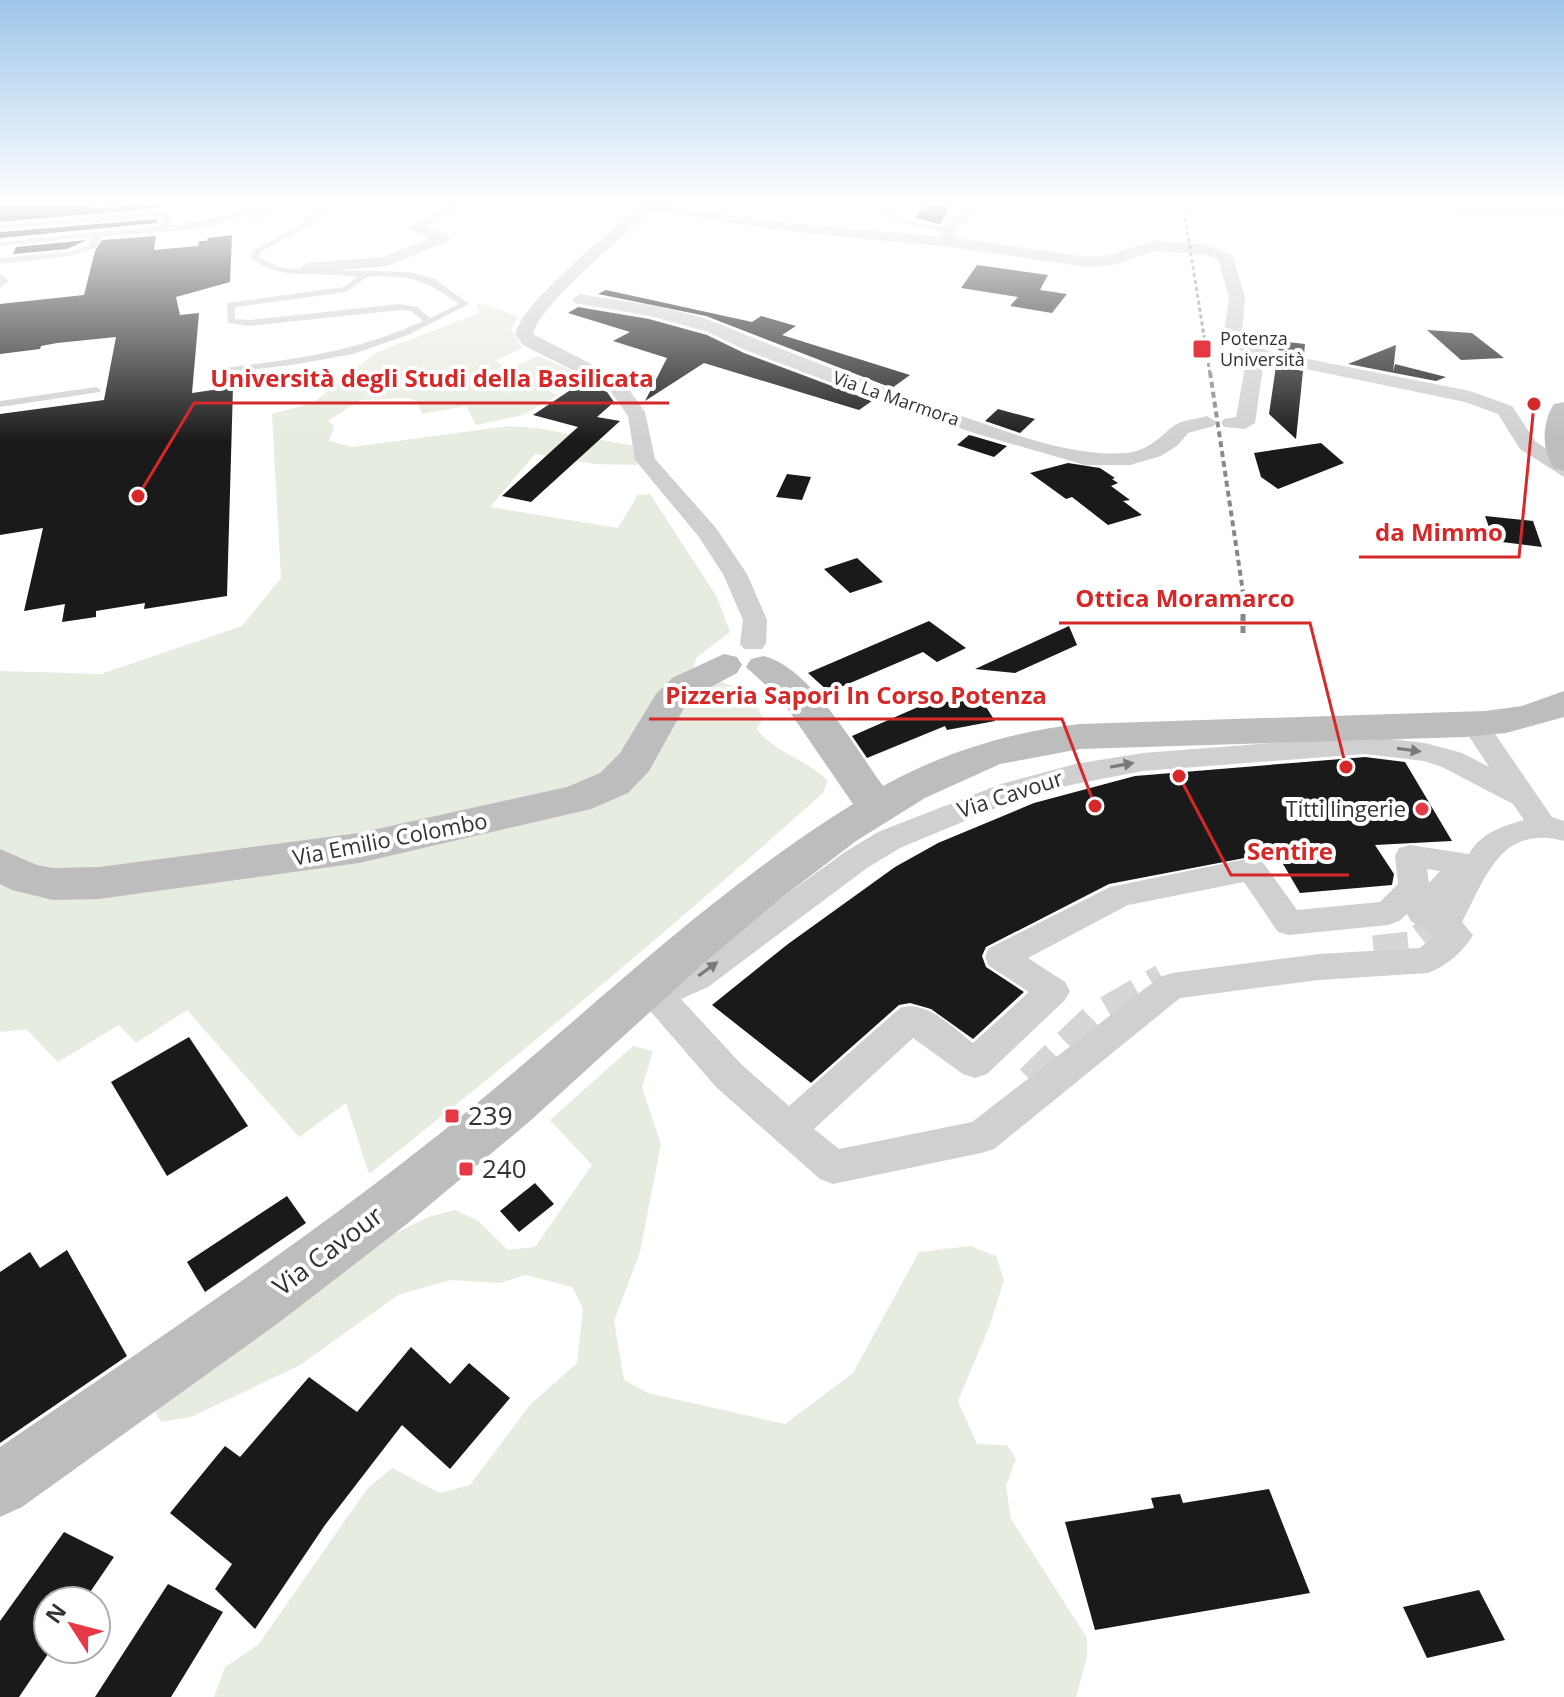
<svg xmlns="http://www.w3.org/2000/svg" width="1564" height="1697" viewBox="0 0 1564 1697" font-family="'Open Sans',sans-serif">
<rect width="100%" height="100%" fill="#fff"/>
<g fill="#e6ecdf">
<polygon points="1436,204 1564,204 1564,215 1462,214"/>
<path d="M477,304L487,305L519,317L511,328L522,348L495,361L510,368L538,356L580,374L547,390L558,395L523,415L476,425L466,406L422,414L417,402L410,398L360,400L328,421L334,426L329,441L353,447L509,426L537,428L634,446L637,465L595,464L535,454L490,507L618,528L638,495L650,494L717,597L730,632L696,658L694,667C723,694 743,672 763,718L757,729C774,753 807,759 828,781L823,793C675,925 524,1052 369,1174L346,1103L299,1137L187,1010L136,1043L119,1025L58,1062L26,1029L0,1032V671L101,674L242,626L281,578L272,414L313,403L375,353L479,313Z"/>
<polygon points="633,1046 653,1051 642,1088 661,1144 640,1252 614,1321 624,1380 648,1393 785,1424 853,1373 919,1252 970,1246 996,1256 1004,1280 990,1325 958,1401 977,1444 1007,1445 1016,1459 1006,1486 1011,1519 1087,1638 1087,1656 1076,1697 214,1697 225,1667 258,1645 367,1489 392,1468 440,1493 470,1485 530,1405 577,1363 583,1308 572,1287 525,1275 500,1283 450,1280 398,1295 300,1365 191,1417 161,1422 149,1402 351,1255 428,1217 455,1210 477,1220 508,1250 535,1247 592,1165 550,1120"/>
</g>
<g fill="#1a1a1a">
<polygon points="0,204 90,204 90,208 159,204 159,208 0,222"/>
<polygon points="926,204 951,204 940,224 915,218"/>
<polygon points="157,219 157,223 0,238 0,232"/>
<polygon points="232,235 230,282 176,297 180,315 199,313 192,393 233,387 227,596 144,609 145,603 96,611 96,617 62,622 65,604 24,611 43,528 0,535 0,414 104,400 116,337 57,343 41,346 40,349 0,354 0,304 84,295 95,251 102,240 156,236 154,250 198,246 199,241 207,241 208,238"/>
<polygon points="87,240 67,249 13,254 16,247"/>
<polygon points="977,265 1048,275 1040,290 1067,294 1052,313 1010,306 1018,297 961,288"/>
<polygon points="606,290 752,322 761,316 796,326 782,335 910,375 892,388 706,316 598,294"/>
<polygon points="578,307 649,319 707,335 744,353 872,401 859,410 704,363 645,401 667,358 613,341 630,332 568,313"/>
<polygon points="1427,330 1472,333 1504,358 1461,360"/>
<polygon points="1279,341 1305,344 1304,355 1278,350"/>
<polygon points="1396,345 1393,372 1395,364 1446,377 1436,381 1348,364"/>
<polygon points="1276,366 1303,371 1296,439 1269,414"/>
<polygon points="581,383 607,392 614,402 597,417 620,421 531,502 502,496 578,427 533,415"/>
<polygon points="998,409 1035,419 1020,433 985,421"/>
<polygon points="969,435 973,436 1007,446 994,457 957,445"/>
<polygon points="1321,443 1344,463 1278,489 1261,477 1254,453"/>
<polygon points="1068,463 1100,468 1115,478 1112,479 1118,483 1111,486 1130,500 1123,501 1142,515 1108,525 1072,497 1066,499 1030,473"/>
<polygon points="787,474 811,477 802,500 776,497"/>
<polygon points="1485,516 1533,521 1542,547 1494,541"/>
<polygon points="857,558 883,582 850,593 824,569"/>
<polygon points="929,621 966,648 937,662 923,652 829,692 808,673"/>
<polygon points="1069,626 1077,645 1015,673 975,669"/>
<polygon points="979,696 995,721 947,730 945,726 867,758 852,736 918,707"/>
<polygon points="1365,757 1405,762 1452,841 1375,845 1394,874 1392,885 1300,893 1276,852 1109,884 986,947 982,956 986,967 1024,992 973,1039 931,1009 910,1003 899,1005 811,1083 712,1005 788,944 895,867 938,843 1034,803 1135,776"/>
<polygon points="189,1037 248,1126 167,1176 111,1082"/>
<polygon points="535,1183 554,1204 519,1232 500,1211"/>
<polygon points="287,1196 306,1223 205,1292 187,1262"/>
<polygon points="67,1250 127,1356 0,1443 0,1272 30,1252 40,1268"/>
<polygon points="411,1347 450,1384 469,1363 510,1398 450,1469 402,1425 325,1525 255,1629 215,1589 232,1564 170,1513 225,1446 240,1457 309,1377 357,1412"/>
<polygon points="1269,1489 1310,1593 1095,1630 1065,1522 1154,1508 1151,1498 1180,1494 1183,1503"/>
<polygon points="64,1532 114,1557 84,1601 48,1601 48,1654 19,1697 0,1697 0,1621"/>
<polygon points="168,1584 223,1612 171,1697 95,1697"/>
<polygon points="1479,1590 1505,1640 1427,1658 1403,1607"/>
</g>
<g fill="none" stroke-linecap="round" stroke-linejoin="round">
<g stroke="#d6d6d6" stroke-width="35" stroke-dasharray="35 17" stroke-linecap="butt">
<polyline points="1374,953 1411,949 1445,923"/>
<polyline points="1032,1082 1096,1020 1164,981"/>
</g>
<g fill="#d0d0d0" fill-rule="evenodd">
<path d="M254,204H264C218,235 153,231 100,237L96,248L69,256L0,264V258L68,252L89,245L91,237L0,246V242L161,226L163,216L0,229V225L160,211L171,215L169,225L226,216Z"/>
<polygon points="277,204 286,204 255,222 248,220"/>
<path d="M322,204H330C310,232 287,235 260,253L259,257L276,266L289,269L409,272L435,279L469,304L408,335L353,354L292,365L212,374L210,372L215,369C289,360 354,353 423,321L411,311L400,310L249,326L228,323L227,303L344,287L357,277C320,270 283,283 251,258L253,250L299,226ZM367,277C409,275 424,279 459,304L430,318L417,307L400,304L249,320L235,319V307L346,292Z"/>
<path d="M872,204H880L901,218L951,230L947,232C920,226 891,226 872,204Z"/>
<polygon points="0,273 9,281 0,288"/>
<polygon points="96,387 101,390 100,392 0,407 0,401"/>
</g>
<g fill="#d0d0d0" fill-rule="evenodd">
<polygon points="449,204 466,204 426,227 449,235 449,241 387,266 307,273 299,268 307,263 384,257 430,238 406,228"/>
<path d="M634,204H666L777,222L941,237L942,227L971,204H986L955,231L956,238L1088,257L1111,255L1153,241L1203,244L1233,256L1245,298L1242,332L1253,343L1268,351L1470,391L1512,406L1535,441L1564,461V477L1520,449L1498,414L1465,402L1268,361L1263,367L1255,423L1245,429L1224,427L1221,423L1224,419L1236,417L1245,367L1252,357L1241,351L1224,333L1229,298L1218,259L1201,254L1154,251L1113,265L1088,267L949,247L777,230L652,210C626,234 540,304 533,334L622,380L645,412L655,459L716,528L747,574L767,620L766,644L762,649H744L740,644L743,620L723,574L699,537L635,460L628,416L608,388L523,345L515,334C524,300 609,233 638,208Z"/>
<path d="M580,294C627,302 678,307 722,325C799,357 877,386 956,414C1009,432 1069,457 1126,453C1147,451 1158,439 1172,427C1180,420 1197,419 1207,416L1217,422L1214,426L1188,433L1178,445L1161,456L1130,465H1085L974,433L851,390L745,350L708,332L650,316L574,303L572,299Z"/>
<path d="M1474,715L1484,718L1552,817L1564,821V841C1501,824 1486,877 1462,922L1473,935C1464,951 1445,967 1428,973L1319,980L1180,998L994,1149L981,1153L833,1184L820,1179L716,1087L645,1005L630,1002L625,992L630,982L662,978L684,969L845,852L878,832L1001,784L1075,764L1143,753L1365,736L1425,743L1462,753L1489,767L1461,724L1464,718ZM1365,754L1424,761L1442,767L1513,804L1524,820C1501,827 1482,832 1469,854L1410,845L1399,848L1395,856L1398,884L1380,902L1297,910L1262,861L1251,858L1110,887L989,948L985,957L989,966L1029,992L973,1043C953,1028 926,999 900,1008L789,1106L742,1065L681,999L708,987L867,868L900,848L1020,798L1075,784L1143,771ZM1427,869L1440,871L1429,883ZM1244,882L1278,932L1289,935L1388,925L1399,921L1407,914L1411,921L1434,936L1420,948L1319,954L1172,973L1160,977L972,1122L839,1149L814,1129L913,1038L963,1074L975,1078L987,1074L1065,1000L1070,991L1065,982L1028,958L1128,905Z"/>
</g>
<g fill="#bdbdbd" fill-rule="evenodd">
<path d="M1564,402V471L1554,468C1541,450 1542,422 1554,404Z"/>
<polygon points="724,654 737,657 742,665 737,673 698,694 684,708 649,771 628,793 591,809 359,863 99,899 53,900 12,890 0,884 0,849 37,865 53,868 99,867 359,833 567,787 600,773 620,753 656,694 672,678"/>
<path d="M764,656C811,668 855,748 883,786C945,752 1009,732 1080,724L1485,711L1522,706L1564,691V717L1506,733L1465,737L1080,749L1000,764L925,798L856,841L775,903L704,963L530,1121L408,1223L281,1321L22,1507L0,1517V1447C146,1347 294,1249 433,1139C573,1028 701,898 853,804L781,699L746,667L751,659Z"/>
</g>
<polyline stroke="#888" stroke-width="3" stroke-dasharray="4 3" stroke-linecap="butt" points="1183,204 1210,374"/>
<polyline stroke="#888" stroke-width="4" stroke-dasharray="6 4" stroke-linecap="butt" points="1210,372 1243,592"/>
<polyline stroke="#888" stroke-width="5" stroke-dasharray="7 5" stroke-linecap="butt" points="1243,590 1243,633"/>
</g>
<defs><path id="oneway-solid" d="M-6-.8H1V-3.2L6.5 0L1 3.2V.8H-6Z" transform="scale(2)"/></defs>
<g fill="#7a7a7a">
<use href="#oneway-solid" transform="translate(1409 750) rotate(8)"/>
<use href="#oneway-solid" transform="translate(1122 765) rotate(-10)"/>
<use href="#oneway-solid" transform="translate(708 969) rotate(-36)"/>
</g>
<linearGradient id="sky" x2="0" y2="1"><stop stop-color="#9ec6ea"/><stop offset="0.46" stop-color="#fff"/><stop offset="1" stop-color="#fff" stop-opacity="0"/></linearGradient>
<rect width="1564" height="441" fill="url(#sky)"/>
<g fill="#e63946" stroke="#fff" stroke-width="3">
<rect x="1192" y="339" width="20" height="20" rx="4"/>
<circle cx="1422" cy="809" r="8"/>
<rect x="444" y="1108" width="16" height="16" rx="4"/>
<rect x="458" y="1161" width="16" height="16" rx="4"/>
</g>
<g text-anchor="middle" stroke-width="8" stroke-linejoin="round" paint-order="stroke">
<g font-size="18" fill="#333" stroke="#fff" text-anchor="start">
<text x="1220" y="345">Potenza<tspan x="1220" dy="21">Università</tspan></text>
</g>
<g font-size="18" fill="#333" stroke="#fff">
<text transform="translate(896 399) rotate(19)" y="6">Via La Marmora</text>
</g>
<g font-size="22" fill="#333" stroke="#fff">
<text transform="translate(1010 794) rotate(-18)" y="8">Via Cavour</text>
<text transform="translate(390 839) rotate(-11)" y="8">Via Emilio Colombo</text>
</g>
<g font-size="22" fill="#333" stroke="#fff" text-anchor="end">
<text x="1406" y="817">Titti lingerie</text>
</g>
<g font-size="26" fill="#333" stroke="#fff" text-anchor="start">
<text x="468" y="1125">239</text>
<text x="482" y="1178">240</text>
</g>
<g font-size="26" fill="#333" stroke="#fff">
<text transform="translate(328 1251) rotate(-37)" y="9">Via Cavour</text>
</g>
</g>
<path fill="none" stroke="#d62828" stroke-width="3" d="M138 496L194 403H669M1534 404L1519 557H1359M1346 767L1310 623H1059M1095 806L1062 719H649M1179 776L1231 875H1349"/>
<g fill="#d62828" stroke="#fff" stroke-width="3">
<circle cx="138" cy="496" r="8"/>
<circle cx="1534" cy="404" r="8"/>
<circle cx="1346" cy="767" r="8"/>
<circle cx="1095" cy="806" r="8"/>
<circle cx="1179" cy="776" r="8"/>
</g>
<g font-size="24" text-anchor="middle" font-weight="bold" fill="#d62828" stroke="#fff" stroke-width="8" stroke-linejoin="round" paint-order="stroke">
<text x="432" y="387">Università degli Studi della Basilicata</text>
<text x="1439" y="541">da Mimmo</text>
<text x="1185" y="607">Ottica Moramarco</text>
<text x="856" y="704">Pizzeria Sapori In Corso Potenza</text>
<text x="1290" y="860">Sentire</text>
</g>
<g transform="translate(72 1625) rotate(306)"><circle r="38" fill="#ffffff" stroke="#adadad" stroke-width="2"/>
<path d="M0-6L14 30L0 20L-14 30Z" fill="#e63946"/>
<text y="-12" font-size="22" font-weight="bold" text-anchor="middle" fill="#333333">N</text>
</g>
</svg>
